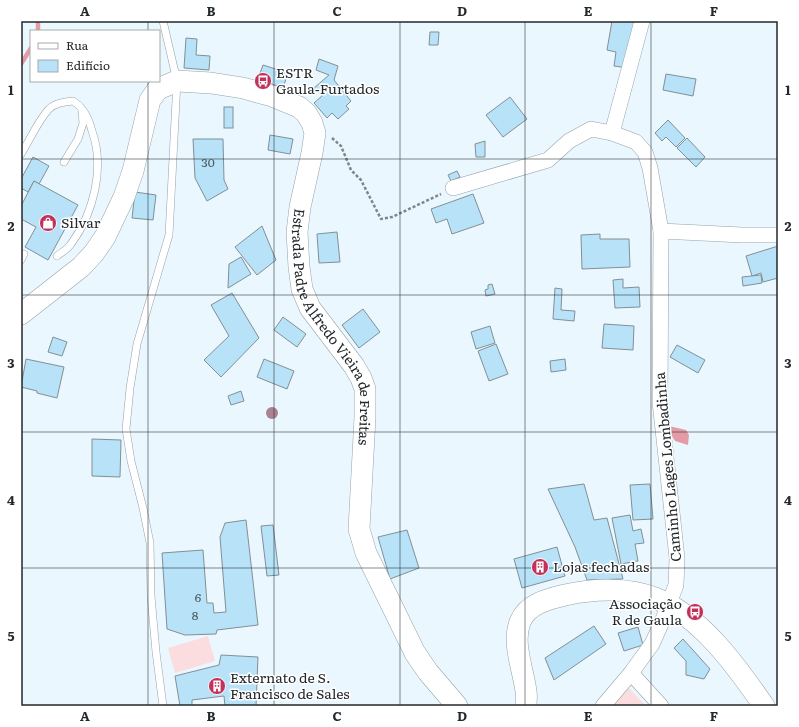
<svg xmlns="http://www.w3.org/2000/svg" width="799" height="727" viewBox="0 0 799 727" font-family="Literata,serif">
<rect width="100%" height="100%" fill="#eaf7fe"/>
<g fill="#fbdde0">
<polygon points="208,636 215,661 175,673 168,648"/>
<polygon points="628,687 646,706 611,706"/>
</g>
<polygon fill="#e59ba6" points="669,426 686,430 689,435 688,445 675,441 670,433"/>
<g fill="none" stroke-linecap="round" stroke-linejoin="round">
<g stroke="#e59ba6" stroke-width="4.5">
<polyline points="38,31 38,21"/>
<polyline points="21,64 31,48"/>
</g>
</g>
<g fill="#b7e2f8" stroke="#838f95">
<polygon points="612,21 635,21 628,68 614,66 616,52 607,50"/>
<polygon points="430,32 439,32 438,45 429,45"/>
<polygon points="186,38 197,39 196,55 210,56 209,70 184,68"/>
<polygon points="319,59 338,66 334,80 351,101 346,106 349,109 338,119 332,113 327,118 314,103 322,96 314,88 329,75 316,70"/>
<polygon points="263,65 288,73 283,88 258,79"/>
<polygon points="666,74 696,79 693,96 663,90"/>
<polygon points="510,97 527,119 503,137 486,115"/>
<rect x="224" y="107" width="9" height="21"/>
<polygon points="668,120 685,138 676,147 666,137 662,141 655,133"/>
<polygon points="270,135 293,139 290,154 268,150"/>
<polygon points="687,138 705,157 696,167 677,148"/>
<polygon points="193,139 223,139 224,180 228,189 207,201 195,178"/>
<polygon points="485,141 485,157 476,157 475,144"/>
<polygon points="33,157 49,166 39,184 34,181 28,192 21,188 21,179"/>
<polygon points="457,171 460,177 451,181 448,175"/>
<polygon points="34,181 78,205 48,260 25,247 36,227 21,219 21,206"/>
<polygon points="135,192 156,195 153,220 132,218"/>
<polygon points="473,194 484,223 452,234 447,219 436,223 431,209"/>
<polygon points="262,226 276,260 257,275 235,247"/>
<polygon points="337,232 340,262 319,263 317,234"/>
<polygon points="600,234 600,239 629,239 630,267 582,269 581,235"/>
<polygon points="778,246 778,278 763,282 761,273 752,276 746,256"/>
<polygon points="241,257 251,274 228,288 229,264"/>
<polygon points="761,275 762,283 743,286 742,277"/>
<polygon points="623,279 623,288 639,287 640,307 615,308 613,280"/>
<polygon points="492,284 495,294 486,296 485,290 488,289 488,285"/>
<polygon points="555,288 562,289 561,310 575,311 574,321 553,319"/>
<polygon points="232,293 259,338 221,377 204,360 229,336 211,305"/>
<polygon points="363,309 380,332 359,348 342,325"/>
<polygon points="283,317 306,334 297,347 274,330"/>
<polygon points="604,324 634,326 633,350 602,348"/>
<polygon points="490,326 495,343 476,349 471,332"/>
<polygon points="53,337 67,342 62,356 48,352"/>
<polygon points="496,344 508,374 489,381 478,351"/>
<polygon points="677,345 705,360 698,373 670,357"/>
<polygon points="26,359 64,367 57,398 37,393 37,391 21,387"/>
<polygon points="264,359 294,371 287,389 257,377"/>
<polygon points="565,359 566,370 551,372 550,361"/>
<polygon points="241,391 244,401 231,405 228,396"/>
<polygon points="92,439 121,440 120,477 92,476"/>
<polygon points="584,484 594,520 607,518 623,579 587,580 575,547 548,489"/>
<polygon points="650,484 653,519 633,520 630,485"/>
<polygon points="630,515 633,531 641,529 644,543 635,544 638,561 621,564 612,518"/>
<polygon points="246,520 258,625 217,630 216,634 185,635 167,629 162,553 203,550 207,603 213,603 214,613 226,612 220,537 225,523"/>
<polygon points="273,525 279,575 267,576 261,526"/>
<polygon points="407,530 419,568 390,579 378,537"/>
<polygon points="557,547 565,576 522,588 514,559"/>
<polygon points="594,626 606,644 554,680 545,658"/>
<polygon points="638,627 643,645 624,651 618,633"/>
<polygon points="683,639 710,669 704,679 686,675 686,661 674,648"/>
<polygon points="221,655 258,657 256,706 225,706 224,696 192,700 192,706 180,706 175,676 219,665"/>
</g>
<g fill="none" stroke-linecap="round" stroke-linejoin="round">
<g stroke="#96a2a8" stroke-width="8">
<g id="service">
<polyline points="163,21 177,81 169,235 137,344 130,388 126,429 131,461 143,508 150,543 151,596 156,652 163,706"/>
<path d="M21,154C30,140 37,122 49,109C55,103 64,102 73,101C76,103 80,106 82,109C87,115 90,123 92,131C105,167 94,213 71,244C68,249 62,252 57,256"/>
<polyline points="64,162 78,139 83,123 82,111"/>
<polyline points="21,260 24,254"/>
</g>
</g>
<g stroke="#96a2a8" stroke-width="16">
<g id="minor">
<polyline points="642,21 612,133 636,142 645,152 650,168 661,231"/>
<polyline points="453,188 548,160 569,141 591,129 612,133"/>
<polyline points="631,673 661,706"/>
<polyline points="603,706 631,673 652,644 662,622 676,585 677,558 660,402 661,231 742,235 778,235"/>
</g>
</g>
<g stroke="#96a2a8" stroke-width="22">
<g id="secondary">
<path id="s1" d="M21,314L81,267L94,253L105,237L124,197L133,171L150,100L158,89L177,81L211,83L243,88L272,96L299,107L306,113L312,123L315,133L312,153L300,207L297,232L299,267L302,289L310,308L354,366L361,378L365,389V417L359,529L366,553L415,653L428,672L457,706"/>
<path d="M526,706C526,701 527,696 526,691C523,669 512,643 520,622C527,604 548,599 565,595C593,589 628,587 655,598C701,616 737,667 764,706"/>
</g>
</g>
<polyline stroke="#7d868b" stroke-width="2.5" stroke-dasharray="3 2" stroke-linecap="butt" points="332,138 341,146 351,170 361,180 381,219 392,217 441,194"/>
<use href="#service" stroke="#fff" stroke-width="7"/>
<use href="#minor" stroke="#fff" stroke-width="15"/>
<use href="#secondary" stroke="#fff" stroke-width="21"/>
</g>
<circle fill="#ab8291" cx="272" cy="413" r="6"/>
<path fill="none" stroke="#23282b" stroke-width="1" stroke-opacity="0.55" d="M148,21V31M274,21V706M400,21V706M525,21V706M651,21V706M148,81V706M21,159H778M21,295H778M21,432H778M21,568H778"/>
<defs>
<g id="bus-disc" transform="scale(0.9)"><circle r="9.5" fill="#c1325a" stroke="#fff"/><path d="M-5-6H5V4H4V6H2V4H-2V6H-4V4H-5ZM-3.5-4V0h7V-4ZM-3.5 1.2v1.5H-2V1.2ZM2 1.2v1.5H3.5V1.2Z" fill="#fff"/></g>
<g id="shop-disc" transform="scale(0.9)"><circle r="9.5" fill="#c1325a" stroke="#fff"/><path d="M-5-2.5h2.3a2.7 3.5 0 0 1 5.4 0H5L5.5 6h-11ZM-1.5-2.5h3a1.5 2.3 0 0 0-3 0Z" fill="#fff"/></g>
<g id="building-disc" transform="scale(0.9)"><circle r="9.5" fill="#c1325a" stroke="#fff"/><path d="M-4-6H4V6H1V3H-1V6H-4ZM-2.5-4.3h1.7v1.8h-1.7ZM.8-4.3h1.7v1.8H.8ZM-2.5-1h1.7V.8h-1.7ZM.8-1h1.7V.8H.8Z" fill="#fff"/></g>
</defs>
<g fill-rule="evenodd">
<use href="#bus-disc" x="263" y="81"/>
<use href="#shop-disc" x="48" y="223"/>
<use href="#building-disc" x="540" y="567"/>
<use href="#bus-disc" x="695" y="612"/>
<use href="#building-disc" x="217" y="686"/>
</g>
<g text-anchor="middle" stroke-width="3" stroke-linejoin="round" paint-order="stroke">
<g font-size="12" fill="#48565e">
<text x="208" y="167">30</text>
<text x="198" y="602">6</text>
<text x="195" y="620">8</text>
</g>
<g font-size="14" fill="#23282b" stroke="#fff" text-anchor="start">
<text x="276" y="78">ESTR<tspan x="276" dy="16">Gaula-Furtados</tspan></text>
<text x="61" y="228">Silvar</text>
<text x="553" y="572">Lojas fechadas</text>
<text x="682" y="609" text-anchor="end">Associação<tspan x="682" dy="16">R de Gaula</tspan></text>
<text x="230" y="683">Externato de S.<tspan x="230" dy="16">Francisco de Sales</tspan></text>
</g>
<g font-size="14" fill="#23282b" stroke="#fff">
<text dy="5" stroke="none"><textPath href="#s1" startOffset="656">Estrada Padre Alfredo Vieira de Freitas</textPath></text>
<text transform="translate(668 467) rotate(-95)" y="5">Caminho Lages Lombadinha</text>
</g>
</g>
<rect width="799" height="727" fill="none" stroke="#ffffff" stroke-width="44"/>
<rect x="30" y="30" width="130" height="52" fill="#ffffff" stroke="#a7a9aa"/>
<rect x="38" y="43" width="20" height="6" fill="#ffffff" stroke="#a7a9aa"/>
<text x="66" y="50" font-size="12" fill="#23282b">Rua</text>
<rect x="38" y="60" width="20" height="12" fill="#b7e2f8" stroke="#a7a9aa"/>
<text x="66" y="70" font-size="12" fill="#23282b">Edifício</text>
<rect x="22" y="22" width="755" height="683" fill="none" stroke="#23282b" stroke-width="1.5"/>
<g font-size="13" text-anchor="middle" font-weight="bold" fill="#23282b">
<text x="85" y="16">A</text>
<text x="211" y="16">B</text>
<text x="337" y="16">C</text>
<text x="462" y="16">D</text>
<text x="588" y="16">E</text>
<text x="714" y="16">F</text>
<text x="11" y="95">1</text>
<text x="788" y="95">1</text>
<text x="11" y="231">2</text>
<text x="788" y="231">2</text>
<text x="11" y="368">3</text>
<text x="788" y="368">3</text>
<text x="11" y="505">4</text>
<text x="788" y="505">4</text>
<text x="11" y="641">5</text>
<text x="788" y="641">5</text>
<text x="85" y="721">A</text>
<text x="211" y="721">B</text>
<text x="337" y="721">C</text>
<text x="462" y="721">D</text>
<text x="588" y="721">E</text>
<text x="714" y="721">F</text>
</g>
</svg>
